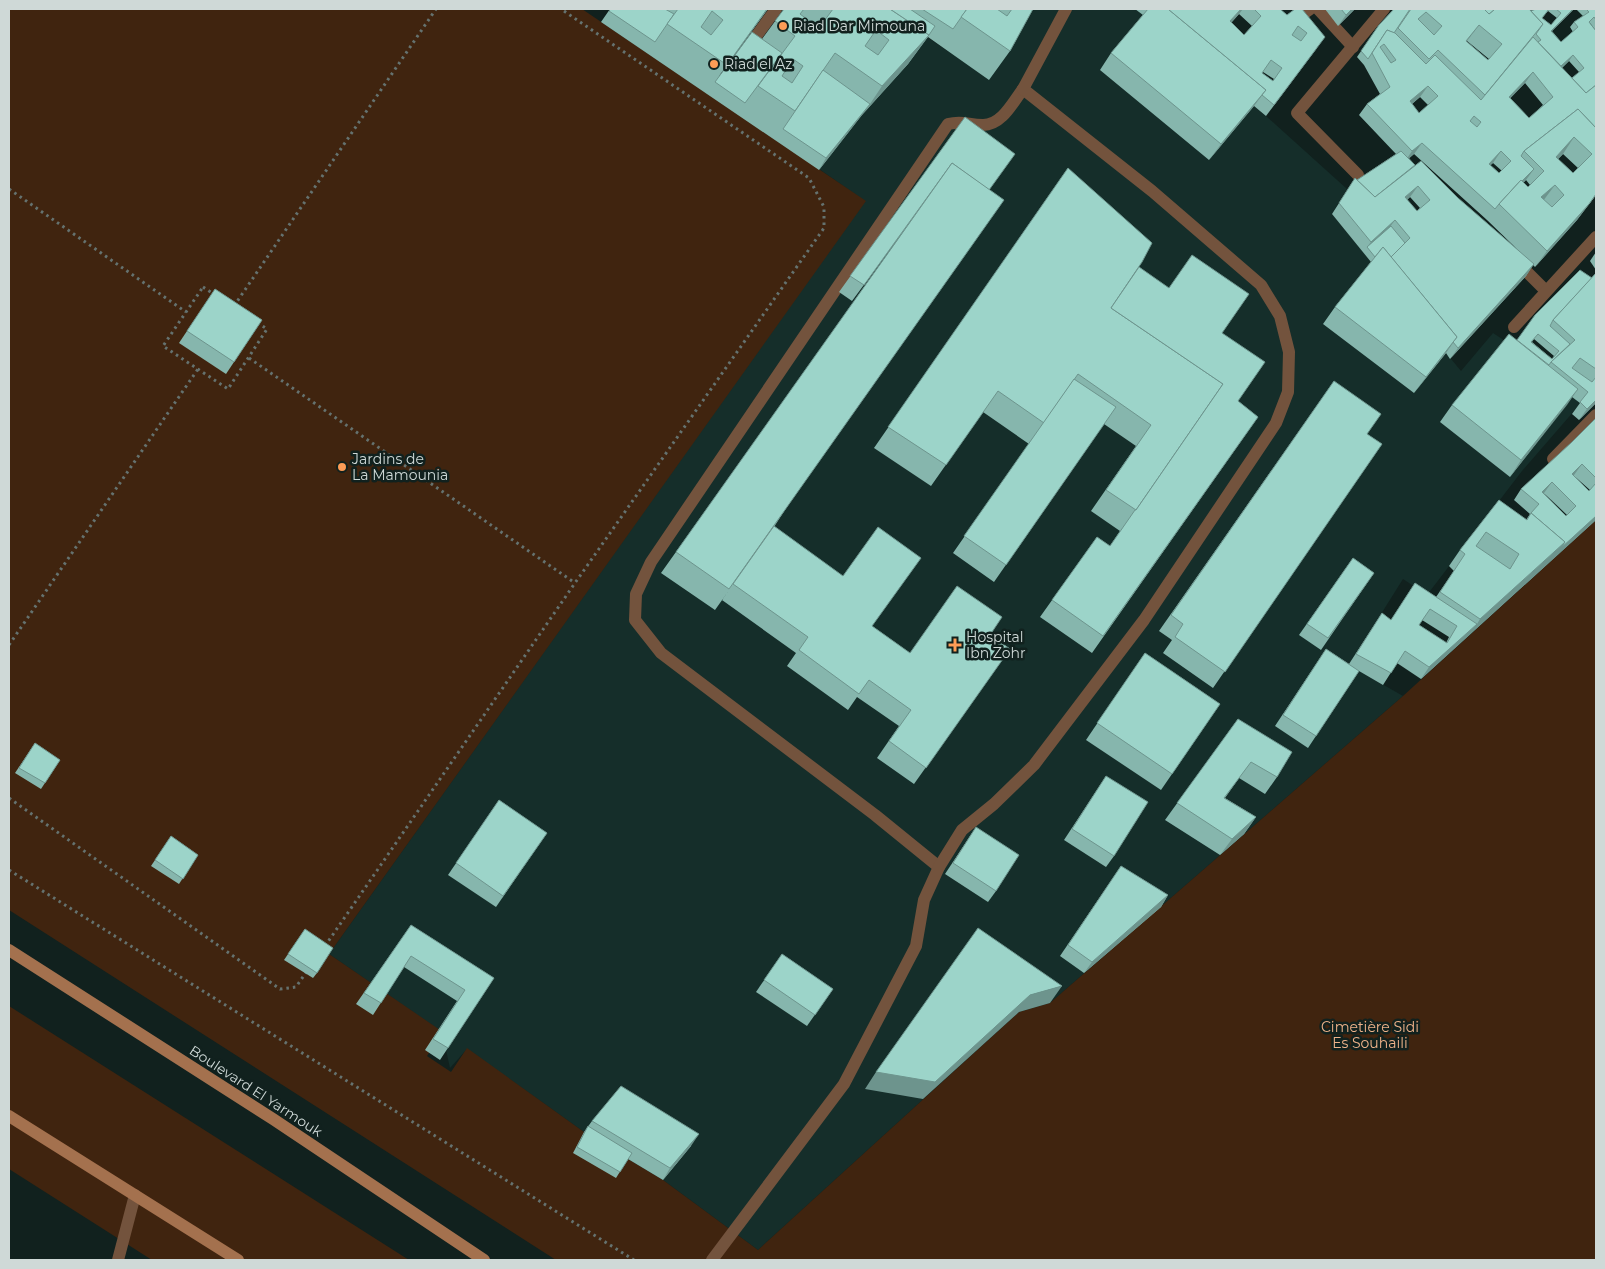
<svg xmlns="http://www.w3.org/2000/svg" width="1605" height="1269" viewBox="0 0 1605 1269" font-family="Montserrat,sans-serif">
<rect width="100%" height="100%" fill="#11211e"/>
<polygon fill="#152e2a" points="1030,9 1136,9 1266,116 1347,189 1332,214 1461,371 1493,333 1513,346 1581,403 1522,471 1427,595 1403,579 1349,665 1403,696 1050,1003 1019,1012 758,1250 663,1180 584,1132 467,1049 450,1068 442,1032 329,954 865,201 819,169 862,115 908,64 927,37 989,79"/>
<g fill="#40240f">
<polygon points="9,9 582,9 866,201 329,954 443,1032 427,1056 451,1072 467,1048 584,1132 574,1152 628,1159 663,1180 758,1250 1019,1012 1050,1003 1403,696 1596,520 1596,1260 556,1260 9,910"/>
<polygon points="9,1006 409,1260 152,1260 9,1169"/>
</g>
<g fill="none" stroke-linecap="round" stroke-linejoin="round">
<g stroke="#65726f" stroke-width="3" stroke-dasharray="2.5 4" stroke-linecap="butt">
<polyline points="9,189 186,312"/>
<polygon points="203,287 267,329 228,389 163,346"/>
<polyline points="234,306 436,9"/>
<polyline points="249,358 575,583"/>
<polyline points="9,645 198,369"/>
<polyline points="9,798 280,989 296,987 307,971"/>
<polyline points="9,870 634,1260"/>
<polyline points="325,946 575,583 824,228 824,207 809,178 561,9"/>
</g>
<g stroke="#73533d" stroke-width="12">
<path d="M939,867L875,815L661,653L635,620L636,594L651,562L948,124C963,120 968,125 983,125C1002,125 1013,102 1023,89"/>
<polyline points="118,1260 135,1195"/>
<polyline points="712,1260 844,1084 916,946 924,900 939,867 962,830 994,804 1034,765 1144,620 1276,423 1288,392 1289,352 1280,316 1261,285 1152,191 1023,89 1066,9"/>
</g>
<g stroke="#73533d" stroke-width="12">
<polyline points="1299,9 1303,14 1310,9"/>
<polyline points="1318,9 1353,47"/>
<polyline points="757,35 776,9"/>
<polyline points="1358,175 1297,113 1384,9"/>
<polyline points="1517,262 1545,290"/>
<polyline points="1514,327 1596,237"/>
<polyline points="1553,459 1596,415"/>
</g>
<g stroke="#a4714e" stroke-width="12">
<polyline points="9,950 273,1119 484,1260"/>
<polyline points="9,1116 238,1260"/>
</g>
</g>
<g fill="#86b6ad" fill-rule="evenodd">
<polygon points="610,9 768,9 719,76 762,39 784,9 1033,9 1010,51 989,80 928,37 908,64 862,115 819,170 601,22"/>
<path d="M1135,9H1280L1287,15L1295,9L1317,48L1266,116L1254,106L1209,160L1100,70L1111,53L1143,15ZM1239,14L1252,26L1244,35L1231,23ZM1263,72L1274,79L1273,81L1262,73Z"/>
<polygon points="1325,9 1355,9 1338,26"/>
<path d="M1394,9L1531,11L1536,9H1574L1552,31L1561,42L1573,32L1570,27L1574,22L1583,16L1576,9H1596V31L1590,23V24L1596,31V195L1577,220L1535,267L1533,265L1526,276L1450,359L1446,353L1414,393L1323,324L1335,307L1371,262L1332,214L1355,178L1357,180L1396,154L1359,115L1367,104L1380,94L1364,65L1357,57L1379,25ZM1548,11L1557,18L1551,25L1542,18ZM1467,41L1489,59L1488,60L1467,42ZM1569,61L1579,72L1572,78L1562,68ZM1525,83L1543,105L1529,118L1510,98ZM1420,97L1428,105L1419,113L1412,104ZM1414,154L1487,220L1519,251L1458,198L1415,165L1409,158ZM1563,154L1578,168L1573,173L1558,159ZM1493,163L1502,171L1499,173L1490,165ZM1526,180L1530,185L1528,187L1523,183ZM1410,197L1420,208L1417,211L1407,200Z"/>
<polygon points="965,117 990,190 774,527 872,626 910,653 990,635 1010,649 914,784 877,758 899,726 857,697 848,710 787,666 796,653 722,600 732,586 715,610 661,573 928,198 852,301 839,292"/>
<polygon points="1068,168 1139,267 1222,333 1238,401 1258,417 1092,653 1040,617 1097,537 1110,546 1120,531 1091,511 1136,446 1104,424 994,582 953,553 1029,444 983,412 931,486 874,448"/>
<polygon points="1596,252 1596,270 1590,261"/>
<path d="M1596,273V403L1579,420L1572,414L1580,403L1572,397L1510,477L1440,422L1452,405L1517,340L1592,278ZM1534,339L1554,356L1552,359L1532,342Z"/>
<polygon points="215,289 262,320 226,374 179,343"/>
<polygon points="1334,381 1367,434 1382,444 1213,688 1163,653 1172,640 1159,631"/>
<path d="M1596,418V520L1421,679L1397,663L1383,685L1359,671L1308,748L1275,726L1326,649L1349,664L1382,613L1391,620L1415,583L1436,597L1454,571L1449,566L1460,550L1499,500L1526,520L1530,514L1514,500L1521,489L1572,442ZM1573,475L1590,490L1589,491ZM1544,493L1567,515L1566,516ZM1422,620L1449,637L1446,643L1419,625Z"/>
<polygon points="1353,558 1374,573 1321,650 1299,635"/>
<polygon points="1145,653 1220,704 1161,790 1086,740"/>
<polygon points="1238,719 1277,777 1265,794 1239,778 1225,798 1256,817 1244,834 1220,855 1165,820"/>
<polygon points="35,743 60,760 41,789 15,773"/>
<polygon points="1106,776 1114,856 1106,867 1064,840"/>
<polygon points="499,800 547,833 496,907 448,875"/>
<polygon points="976,827 996,891 988,902 945,874"/>
<polygon points="171,836 198,855 179,884 151,866"/>
<polygon points="1121,866 1168,895 1161,907 1084,973 1060,956"/>
<polygon points="411,925 494,978 440,1060 425,1050 457,1001 404,967 373,1015 356,1004"/>
<polygon points="305,929 317,973 313,978 284,960"/>
<polygon points="782,954 833,989 807,1026 756,992"/>
<polygon points="592,1121 691,1146 663,1180 628,1159 616,1178 573,1153 584,1132"/>
</g>
<g fill="#6d948d">
<polygon points="1241,9 1243,9 1239,14 1222,33 1230,21"/>
<polygon points="1352,9 1355,9 1338,26 1346,15"/>
<polygon points="1573,9 1574,9 1547,36 1551,31"/>
<polygon points="1479,25 1467,41 1454,57 1466,41"/>
<polygon points="929,35 908,64 862,115 819,170 826,158 870,104 882,86"/>
<polygon points="1573,55 1569,61 1552,76 1556,71"/>
<polygon points="1533,72 1525,83 1501,108 1509,97"/>
<polygon points="1428,86 1420,97 1402,112 1410,101"/>
<polygon points="1266,90 1254,106 1209,160 1221,144"/>
<polygon points="1574,137 1563,154 1545,173 1556,157"/>
<polygon points="1422,143 1414,154 1404,163 1412,151"/>
<polygon points="1501,151 1493,163 1481,175 1489,164"/>
<polygon points="1534,169 1526,180 1501,206 1499,204"/>
<polygon points="1555,185 1543,201 1541,197"/>
<polygon points="1418,186 1410,197 1397,208 1405,197"/>
<polygon points="1596,194 1596,195 1577,220 1535,267 1547,251"/>
<polygon points="1395,220 1387,231 1367,247 1371,242"/>
<polygon points="1534,264 1526,276 1450,359 1458,348"/>
<polygon points="1457,337 1446,353 1414,393 1426,377"/>
<polygon points="1578,389 1567,405 1510,477 1521,460"/>
<polygon points="1596,400 1596,403 1579,420 1587,409"/>
<polygon points="1582,464 1574,475 1564,485 1572,474"/>
<polygon points="1552,482 1544,493 1536,501 1542,492"/>
<polygon points="1596,516 1596,520 1421,679 1429,667 1477,624 1480,619 1565,542"/>
<polygon points="1256,817 1244,834 1220,855 1232,839"/>
<polygon points="1168,895 1161,907 1084,973 1092,962"/>
<polygon points="1062,986 1050,1003 1019,1012 923,1099 865,1089 876,1072 1030,995"/>
<polygon points="699,1134 691,1146 663,1180 670,1168"/>
</g>
<g fill="#9cd4c9" stroke="#6d948d" fill-rule="evenodd">
<polygon points="611,9 665,9 674,14 655,42 609,11"/>
<path d="M678,9H767L727,65L667,24ZM712,11L723,20L711,35L701,27Z"/>
<path d="M784,9H804L800,14L819,28L833,9H890L929,35L882,86L835,53L795,111L758,86L795,36L775,21ZM876,30L889,40L878,55L865,46ZM793,59L803,66L792,83L782,76Z"/>
<polygon points="890,9 910,9 935,26 929,35"/>
<polygon points="922,9 967,9 953,29"/>
<polygon points="967,9 997,9 1007,16 1012,9 1033,9 1010,51 961,17"/>
<polygon points="1148,9 1168,9 1266,90 1221,144 1111,53"/>
<path d="M1168,9H1241L1230,21L1244,35L1261,16L1254,9H1280L1287,15L1295,9H1302L1325,37L1274,105L1262,95L1266,90ZM1298,26L1307,33L1301,41L1292,35ZM1271,60L1282,68L1273,81L1262,73Z"/>
<polygon points="1341,9 1352,9 1346,15"/>
<polygon points="1394,9 1410,9 1394,33 1387,30 1368,59 1361,51 1379,25"/>
<path d="M1411,9H1484L1489,14L1495,9H1529L1543,24L1485,95L1438,50L1429,59L1398,28ZM1426,12L1442,26L1434,35L1418,19ZM1479,25L1502,44L1488,60L1466,41Z"/>
<polygon points="1484,9 1495,9 1489,14"/>
<polygon points="1536,9 1549,9 1542,18 1551,25 1561,13 1556,9 1573,9 1551,31 1561,42 1578,27 1574,22 1589,12 1586,9 1596,9 1596,20 1594,17 1589,22 1596,31 1596,85 1586,93 1572,78 1584,68 1573,55 1561,66 1538,42 1541,40 1536,34 1543,24 1531,11"/>
<path d="M1387,30L1395,33L1426,64L1435,55L1481,100L1533,37L1586,93L1596,85V128L1578,109L1524,151L1521,156L1534,169L1522,181L1521,180L1499,204L1495,209L1422,143L1412,151L1367,104L1390,87L1372,53ZM1384,44L1396,60L1391,63L1380,47ZM1533,72L1553,97L1529,118L1509,97ZM1428,86L1438,96L1419,113L1410,101ZM1474,116L1481,122L1477,127L1470,121ZM1501,151L1511,161L1499,173L1489,164Z"/>
<polygon points="752,32 782,53 745,103 715,82"/>
<polygon points="823,70 870,104 826,158 783,129"/>
<path d="M1578,109L1596,128V194L1589,204L1547,251L1499,204L1521,180L1528,187L1544,171L1524,151ZM1574,137L1592,154L1573,173L1556,157ZM1555,185L1564,195L1552,207L1541,197Z"/>
<polygon points="965,117 1015,154 989,190 952,163 864,285 850,276"/>
<polygon points="1401,151 1415,165 1375,197 1357,180"/>
<path d="M1421,161L1458,198L1534,264L1458,348L1453,342L1457,337L1391,257L1410,238L1395,220L1371,242L1339,203L1355,178L1375,197ZM1418,186L1430,200L1417,211L1405,197Z"/>
<polygon points="952,163 1004,200 729,589 676,552"/>
<polygon points="1068,168 1152,243 1142,262 1111,308 1223,384 1136,510 1106,490 1151,425 1078,374 1044,423 998,391 946,465 888,427"/>
<polygon points="1391,226 1405,243 1391,257 1383,247 1375,257 1367,247"/>
<polygon points="1383,247 1457,337 1426,377 1335,307"/>
<polygon points="1192,255 1249,294 1222,333 1265,362 1238,401 1258,417 1103,636 1052,600 1097,537 1110,546 1135,510 1136,510 1223,384 1111,308 1139,267 1169,288"/>
<path d="M1580,270L1592,278L1553,320L1550,326L1570,344L1551,362L1549,365L1517,340L1535,315ZM1538,334L1559,351L1552,359L1531,342Z"/>
<polygon points="1596,273 1596,369 1580,358 1572,368 1592,382 1596,377 1596,400 1587,409 1580,402 1588,392 1551,362 1575,340 1553,320"/>
<polygon points="215,289 262,320 234,362 187,331"/>
<polygon points="1509,334 1578,389 1521,460 1452,405"/>
<polygon points="1074,379 1116,407 1006,565 964,536"/>
<polygon points="1334,381 1381,414 1367,434 1382,444 1225,672 1175,637 1183,624 1171,615"/>
<path d="M1596,418V478L1582,464L1572,474L1589,491L1596,483V516L1561,548L1565,542L1531,513L1539,504L1521,489L1572,442ZM1552,482L1576,506L1566,516L1542,492Z"/>
<path d="M1499,500L1527,520L1531,513L1565,542L1480,619L1440,592L1465,554L1460,550ZM1486,532L1519,554L1510,569L1476,546Z"/>
<polygon points="774,526 843,576 878,527 921,558 872,626 910,653 957,586 1002,617 990,635 1010,649 926,768 889,741 911,710 869,680 859,694 799,650 808,637 733,584"/>
<polygon points="1353,558 1374,573 1328,638 1307,624"/>
<path d="M1415,583L1477,624L1429,667L1405,651L1391,673L1356,654L1382,613L1391,620ZM1430,609L1457,626L1447,643L1419,625Z"/>
<polygon points="1326,649 1359,671 1316,736 1283,715"/>
<polygon points="1145,653 1220,704 1172,774 1097,723"/>
<polygon points="1238,719 1292,752 1277,777 1251,762 1224,798 1256,817 1232,839 1177,803"/>
<polygon points="35,743 60,760 45,783 19,768"/>
<polygon points="1106,776 1148,802 1114,856 1072,829"/>
<polygon points="499,800 547,833 503,896 456,863"/>
<polygon points="976,827 1019,855 996,891 953,863"/>
<polygon points="171,836 198,855 183,879 155,860"/>
<polygon points="1121,866 1168,895 1092,962 1068,945"/>
<polygon points="411,925 494,978 448,1048 433,1039 465,990 411,956 381,1003 364,993"/>
<polygon points="978,928 1062,986 1030,995 935,1082 876,1072"/>
<polygon points="305,929 333,948 317,973 288,954"/>
<polygon points="782,954 833,989 815,1015 764,980"/>
<polygon points="621,1086 699,1134 670,1168 592,1121"/>
<polygon points="588,1126 632,1153 620,1172 577,1147"/>
</g>
<g fill="#fd9c56" stroke="#11211e" stroke-width="2">
<circle cx="783" cy="26" r="5"/>
<circle cx="714" cy="64" r="5"/>
<circle cx="342" cy="467" r="5"/>
<path d="M952.5 637.5h5v5h5v5h-5v5h-5v-5h-5v-5h5z"/>
</g>
<g text-anchor="middle" stroke-width="5" stroke-linejoin="round" paint-order="stroke">
<g font-size="14" fill="#cfd9d7" stroke="#11211e" text-anchor="start">
<text x="793" y="31">Riad Dar Mimouna</text>
<text x="724" y="69">Riad el Az</text>
<text x="352" y="464">Jardins de<tspan x="352" dy="16">La Mamounia</tspan></text>
<text x="966" y="642">Hospital<tspan x="966" dy="16">Ibn Zohr</tspan></text>
</g>
<g font-size="14" fill="#efb38a" stroke="#11211e">
<text x="1370" y="1032">Cimetière Sidi<tspan x="1370" dy="16">Es Souhaili</tspan></text>
</g>
<g font-size="14" fill="#cfd9d7" stroke="#11211e">
<text transform="translate(256 1091) rotate(33)" y="5">Boulevard El Yarmouk</text>
</g>
</g>
<rect width="1605" height="1269" fill="none" stroke="#cfd9d7" stroke-width="20"/>
</svg>
